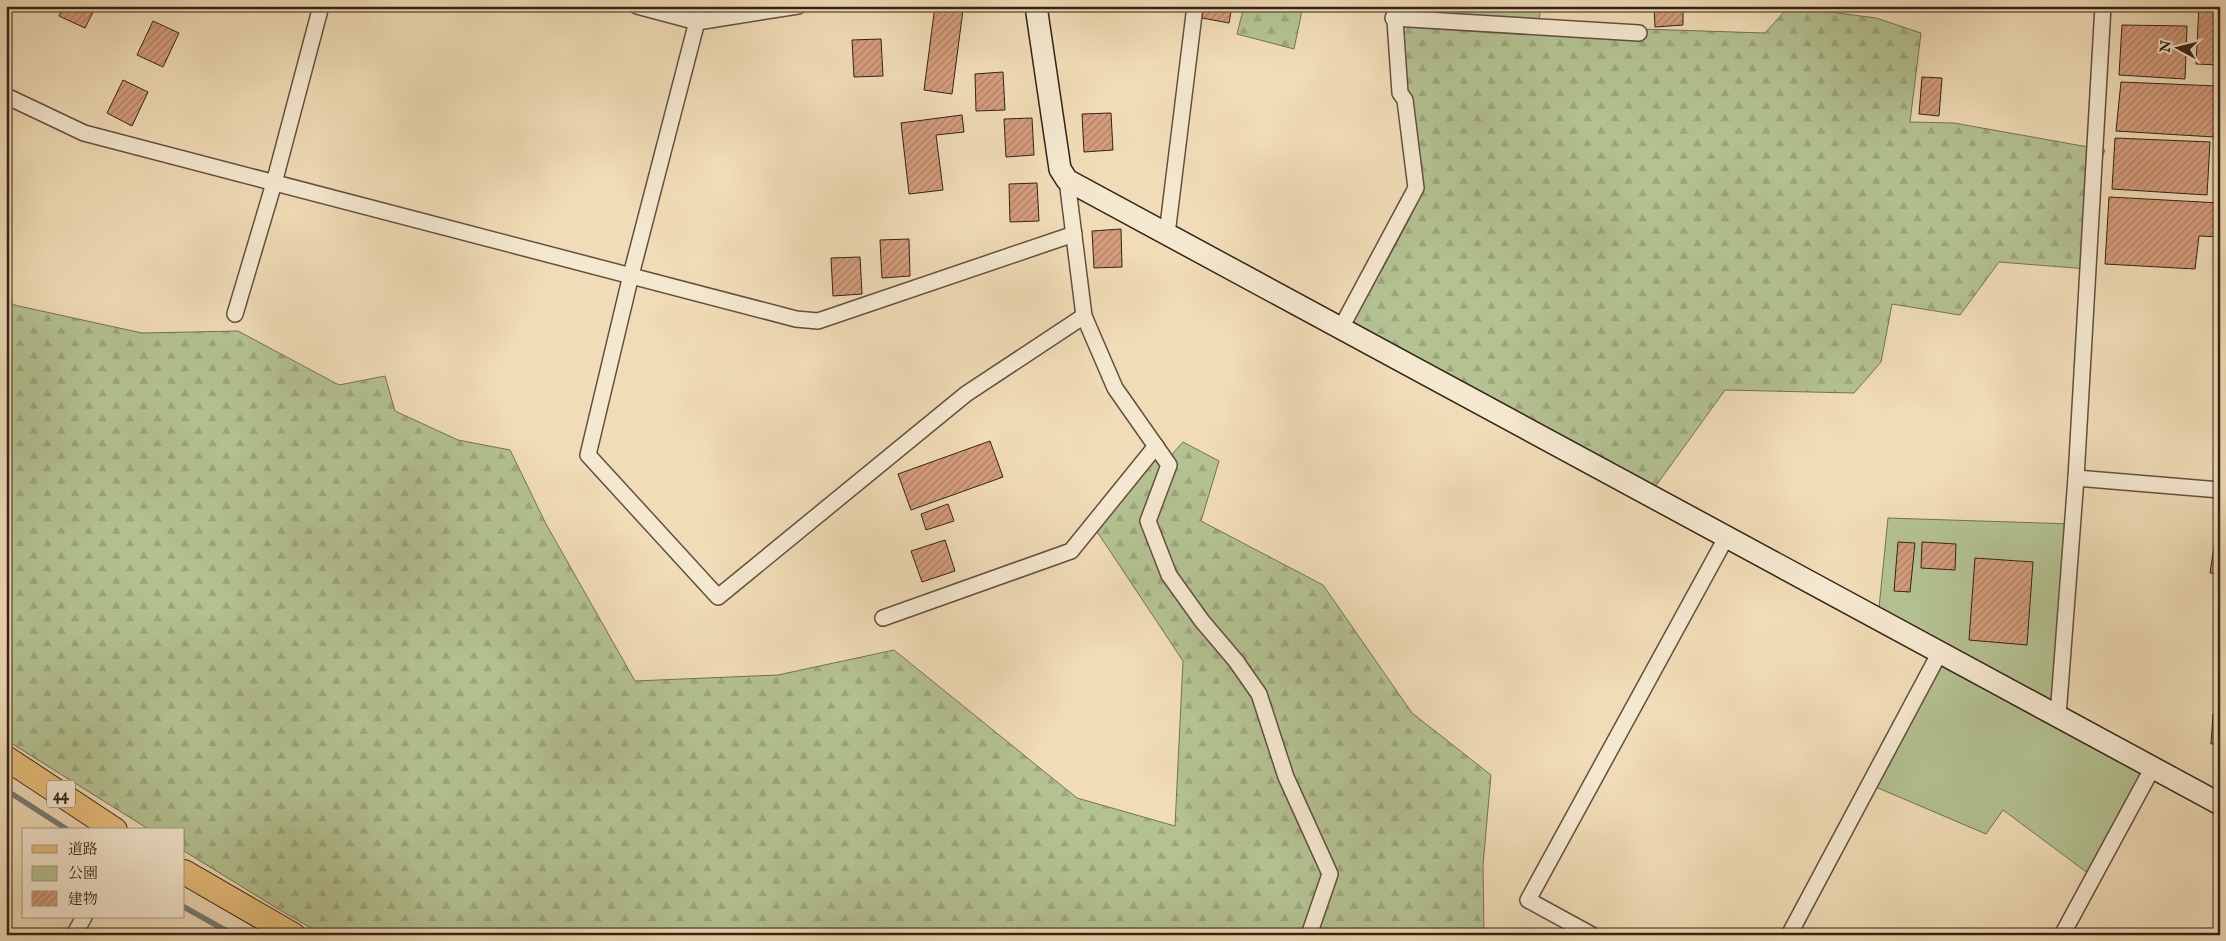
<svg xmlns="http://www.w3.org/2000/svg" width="2226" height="941" viewBox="0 0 2226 941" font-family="'IM FELL English','Noto Serif JP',serif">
<defs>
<pattern id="forest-firs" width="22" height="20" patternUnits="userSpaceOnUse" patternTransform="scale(1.25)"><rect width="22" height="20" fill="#b4c292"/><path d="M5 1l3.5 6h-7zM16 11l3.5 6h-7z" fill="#9ba67d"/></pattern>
<pattern id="building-hatch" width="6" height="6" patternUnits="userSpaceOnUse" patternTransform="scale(1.25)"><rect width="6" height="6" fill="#d59d7c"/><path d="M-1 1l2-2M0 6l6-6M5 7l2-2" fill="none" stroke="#ad8065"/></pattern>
</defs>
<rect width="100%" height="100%" fill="#f0dcb6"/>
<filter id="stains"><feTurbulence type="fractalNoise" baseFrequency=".004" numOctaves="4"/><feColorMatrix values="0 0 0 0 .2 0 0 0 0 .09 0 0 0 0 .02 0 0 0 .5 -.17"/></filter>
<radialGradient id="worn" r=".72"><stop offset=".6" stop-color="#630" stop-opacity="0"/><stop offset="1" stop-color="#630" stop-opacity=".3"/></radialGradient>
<g fill="#b4c292" stroke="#747254">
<polygon points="1403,6 1541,6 1538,27 1403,8"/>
<polygon points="1888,518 2072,524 2058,715 2153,767 2093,877 2003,810 1986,834 1871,785 1940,652 1878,618"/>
</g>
<g fill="url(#forest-firs)" stroke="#747254">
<polygon points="1244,6 1303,6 1294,49 1237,34"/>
<polygon points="1807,9 1876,18 1921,33 1910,122 1954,123 2105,150 2093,181 2088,269 1999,262 1960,315 1892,304 1881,362 1854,393 1725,390 1650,494 1346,319 1382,270 1410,218 1420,183 1393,18 1516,25 1765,33 1784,12"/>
<polygon points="6,296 14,305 142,333 238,331 339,385 385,376 395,411 458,440 510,450 546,524 635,681 778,675 894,650 1077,798 1175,826 1183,661 1092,524 1156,446 1167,460 1183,442 1219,461 1201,521 1323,585 1412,713 1491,775 1483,865 1484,935 323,935 278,909 184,851 184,830 150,830 6,740"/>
</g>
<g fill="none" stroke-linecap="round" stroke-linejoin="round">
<g stroke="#747d79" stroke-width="5.5">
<polyline points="6,790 68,830"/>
<polyline points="184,907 234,935"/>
</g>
</g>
<g fill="url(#building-hatch)" stroke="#332217">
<polygon points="64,6 96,6 85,28 59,16"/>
<polygon points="935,6 963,10 952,94 924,90"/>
<polygon points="1204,6 1232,6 1229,23 1202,18"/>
<polygon points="1654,6 1683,6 1683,25 1655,27"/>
<polygon points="2199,6 2220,6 2220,65 2196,64"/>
<polygon points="153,21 179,33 163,67 137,55"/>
<polygon points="2122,25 2187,26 2185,79 2119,75"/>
<polygon points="881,39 883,76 854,77 852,40"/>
<polygon points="1003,72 1005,110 976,111 975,74"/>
<polygon points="1922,77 1942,78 1939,116 1919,114"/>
<polygon points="123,80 148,92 132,126 107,113"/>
<polygon points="2121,82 2217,86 2214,137 2116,131"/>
<polygon points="1111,113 1113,150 1084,152 1082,114"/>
<polygon points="962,115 964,132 936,135 943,190 909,194 901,123"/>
<polygon points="1032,118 1034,155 1006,157 1004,119"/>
<polygon points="2115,138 2210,142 2207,195 2112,189"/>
<polygon points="1037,183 1039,221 1010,222 1009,184"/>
<polygon points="2109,197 2220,203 2220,237 2199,236 2195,269 2105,264"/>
<polygon points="1121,229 1122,267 1094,268 1092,231"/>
<polygon points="909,239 910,276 882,278 880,240"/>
<polygon points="860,257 862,294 833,296 831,258"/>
<polygon points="990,441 1003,477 911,510 898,474"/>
<polygon points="948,504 954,521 926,530 921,514"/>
<polygon points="945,540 955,571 922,582 911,551"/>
<polygon points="2215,540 2220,541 2220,574 2210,573"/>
<polygon points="1898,542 1915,543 1910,592 1894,591"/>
<polygon points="1922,542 1956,544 1955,570 1921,568"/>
<polygon points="1975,558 2033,562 2027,645 1969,640"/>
<polygon points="2213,714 2220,714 2220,744 2211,744"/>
</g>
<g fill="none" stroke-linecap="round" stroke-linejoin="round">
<g stroke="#62503f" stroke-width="18">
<g id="street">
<polyline points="637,6 697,22 798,6"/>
<polyline points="701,6 631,275 588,455 718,597 966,394 1084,316"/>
<polyline points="1393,18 1639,33"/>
<polyline points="6,96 84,133 796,319 818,321 1074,234"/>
<polyline points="1067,180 1084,316 1115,388 1169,465 1148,521 1169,575 1202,621 1236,661 1259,694 1286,777 1330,874 1309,935"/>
<polyline points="1167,234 1195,6"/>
<polyline points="235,314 274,183 321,6"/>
<polyline points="1341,328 1416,188 1405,100 1400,93 1394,6"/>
<polyline points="2076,478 2220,490"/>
<polyline points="883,618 1071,551 1156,446"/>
<polyline points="2058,716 2076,478 2103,6"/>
<polyline points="74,935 84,917"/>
<polyline points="1592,935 1528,900 1727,536"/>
<polyline points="1789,935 1940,652"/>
<polyline points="2062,935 2153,767"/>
</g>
</g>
<g stroke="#332217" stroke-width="24">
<polyline id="secondary" points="1036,6 1060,169 1067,180 2220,804"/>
</g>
<g stroke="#332217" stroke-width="26">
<g id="primary">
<polyline points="6,758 115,830"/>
<polyline points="184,872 293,935"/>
</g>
</g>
<use href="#street" stroke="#f5e8d0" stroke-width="15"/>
<use href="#secondary" stroke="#f5e8d0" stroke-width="21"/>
<use href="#primary" stroke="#e8be7b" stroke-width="24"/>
</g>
<g text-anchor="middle" stroke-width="4" stroke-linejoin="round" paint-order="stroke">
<rect fill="#f5e8d0" stroke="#6d5d4e" stroke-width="1" x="47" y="780.5" width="28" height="27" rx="4"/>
<g font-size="16" font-weight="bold" fill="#332217">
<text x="61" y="800">44</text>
</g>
</g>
<rect width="2226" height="941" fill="none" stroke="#f0dcb6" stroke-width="25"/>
<rect x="8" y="8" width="2211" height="926" fill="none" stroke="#332217" stroke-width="2.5"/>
<rect x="12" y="12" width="2201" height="916" fill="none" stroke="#332217"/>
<rect x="22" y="828" width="162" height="90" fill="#f5e8d0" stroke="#a79986"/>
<rect x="32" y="845" width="25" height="8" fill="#e8be7b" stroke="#a79986"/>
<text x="68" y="854" font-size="15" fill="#332217">道路</text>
<rect x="32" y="866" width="25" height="15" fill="#b4c292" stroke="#a79986"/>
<text x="68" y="878" font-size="15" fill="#332217">公園</text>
<rect x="32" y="891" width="25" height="15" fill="url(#building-hatch)" stroke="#a79986"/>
<text x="68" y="904" font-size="15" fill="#332217">建物</text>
<g transform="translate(2178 48) rotate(277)" stroke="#f5e8d0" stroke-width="4" paint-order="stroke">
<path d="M0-4L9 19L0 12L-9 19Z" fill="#332217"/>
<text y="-8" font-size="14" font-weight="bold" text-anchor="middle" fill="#332217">N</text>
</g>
<rect width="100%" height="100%" filter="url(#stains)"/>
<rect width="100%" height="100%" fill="url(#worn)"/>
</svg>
